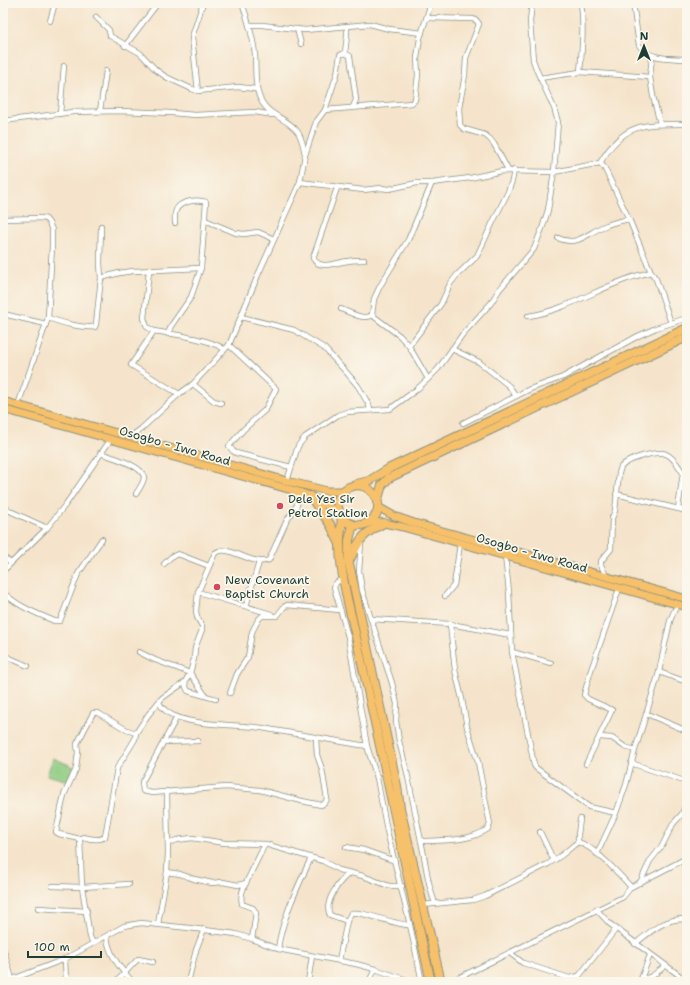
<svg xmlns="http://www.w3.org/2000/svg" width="690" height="985" viewBox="0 0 690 985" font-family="'Shantell Sans',sans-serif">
<rect width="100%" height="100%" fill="#fbf7ec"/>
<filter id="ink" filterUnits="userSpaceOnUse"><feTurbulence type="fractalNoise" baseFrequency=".025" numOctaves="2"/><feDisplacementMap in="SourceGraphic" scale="8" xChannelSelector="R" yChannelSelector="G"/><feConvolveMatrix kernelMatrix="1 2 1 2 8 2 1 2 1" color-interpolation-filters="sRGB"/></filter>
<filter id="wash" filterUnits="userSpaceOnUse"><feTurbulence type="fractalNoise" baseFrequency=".012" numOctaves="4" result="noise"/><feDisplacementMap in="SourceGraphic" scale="16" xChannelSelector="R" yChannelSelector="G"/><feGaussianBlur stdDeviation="0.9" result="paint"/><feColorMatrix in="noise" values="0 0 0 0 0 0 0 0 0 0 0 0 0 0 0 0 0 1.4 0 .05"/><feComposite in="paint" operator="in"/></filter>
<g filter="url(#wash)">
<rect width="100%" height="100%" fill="#f5e4cb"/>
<polygon fill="#8fcc82" stroke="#57845b" points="53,758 74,767 68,781 47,775"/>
</g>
<g filter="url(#ink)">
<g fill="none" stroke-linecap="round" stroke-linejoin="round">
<g stroke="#8a9080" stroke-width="6">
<g id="minor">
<path d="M242,3C248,20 253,36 255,54C256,67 254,83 259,96C267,117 285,116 297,131C302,137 303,146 305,154"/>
<path d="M633,3L639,45C648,60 671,58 687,59"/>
<polyline points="96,17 109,30 110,36 140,53 156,70 166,77 192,89 198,91 238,87 256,89"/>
<polyline points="427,18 473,19 477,21 479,24 466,58 465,75 459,108 460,125 464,129 485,135 490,139 494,144 508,170"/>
<polyline points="50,21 55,3"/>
<polyline points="250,25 262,25 305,30 370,24 389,29 422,33"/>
<polyline points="297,29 301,44"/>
<polyline points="125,46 158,3"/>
<polyline points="345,53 350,56 356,100 353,107"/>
<polyline points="345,53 347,36 347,26"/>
<polyline points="652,56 650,77 653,96 660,124"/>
<path d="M580,72C582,49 584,26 581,3"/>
<polyline points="540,78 580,72 650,77"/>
<polyline points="198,91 192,37 203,3"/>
<polyline points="325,110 337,74 340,55 345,53"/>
<polyline points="100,111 106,71"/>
<polyline points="60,114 64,66"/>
<polyline points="3,121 73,112 121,111 172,113 195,115 234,113 255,112 273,115"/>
<path d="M600,163C624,122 644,124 687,124"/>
<polyline points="300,182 363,190 381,188 389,189 417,183 432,183 470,178 502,171 554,172 600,163 604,167 629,219 651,272 656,279 671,323"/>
<path d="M337,188L313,258C319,271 338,262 348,261C354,260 359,260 364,260"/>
<polyline points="3,219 41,218 46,219 49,223 52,230 52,246 48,318 18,405"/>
<polyline points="205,220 236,233 244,234 258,232 274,239"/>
<path d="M558,238C578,248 589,231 607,225C614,222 622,221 629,219"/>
<path d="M149,271L144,318L147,327L154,331C172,334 210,339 224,349"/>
<polyline points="101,278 119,273 133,271 201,268"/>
<path d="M341,309C349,312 364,321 372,315"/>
<polyline points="3,314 46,324"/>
<polyline points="372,315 374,299 380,286 408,240 432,183"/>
<polyline points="372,315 400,336 409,346 428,379"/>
<path d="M528,316C563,311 594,291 627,279C635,276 643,274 651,272"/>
<polyline points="241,317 294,330 324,348 347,373 358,386 369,405 370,410"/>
<path d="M48,318C63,323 79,328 95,327L96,324L101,278L100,263L101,226"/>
<polyline points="154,331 131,365 179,394"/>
<path d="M168,334L171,326L191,297L201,268L206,202C197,199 180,201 176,210C174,214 175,219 175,223"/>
<polyline points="229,345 276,389 265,410 243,430 229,446 233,451 236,453 291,467"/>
<polyline points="409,346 441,304 450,284 457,275 477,256 493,222 508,192 512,181 514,170"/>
<polyline points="452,349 479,362 509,386 516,396"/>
<polyline points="193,384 214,401 221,403"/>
<polyline points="3,423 8,410"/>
<polyline points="463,423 530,389 563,377 638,336 656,328 687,318"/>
<polyline points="130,437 141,429 179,394 193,384 229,345 258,275 300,182 305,155 316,122 325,110 412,103 415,100 418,75 417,58 420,38 431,3"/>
<path d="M100,453C111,457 142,465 144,477C144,483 138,490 136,494"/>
<polyline points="287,481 298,446 305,437 338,415 347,412 390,409 416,390 428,379 438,369 462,335 491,303 499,290 534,249 543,226 548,210 554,172 558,122 554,108 537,71 533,60 530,21 532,3"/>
<polyline points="616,494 687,511"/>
<polyline points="3,505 10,511 47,528"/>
<polyline points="361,543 359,571 362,590 371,619 450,624 511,635"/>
<polyline points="505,556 509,592 512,652 534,765 536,768 589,807 616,813"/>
<polyline points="3,557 11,563"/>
<polyline points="164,564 171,557 178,554 209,566"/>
<polyline points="3,571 47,528 66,504 111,439"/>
<path d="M606,576L601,565V561L611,549L612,518L615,511L619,473C620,471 620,469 621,467C627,459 658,450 666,454C674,457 679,467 683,473L678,509"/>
<path d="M343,580C337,581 336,582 334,587L348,637L367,746L377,778L387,831L410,925L422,982"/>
<path d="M3,592C17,606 36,613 54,621H60L78,574L102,539"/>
<polyline points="198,592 271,614"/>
<polyline points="445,596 454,585 460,544"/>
<polyline points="246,606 259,562"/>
<polyline points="371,619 392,683 397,704 396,721 399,741 407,772 421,841"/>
<polyline points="139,652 155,660 190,673 205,695"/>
<polyline points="512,652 551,663"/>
<polyline points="3,655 28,666"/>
<polyline points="659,672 687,682"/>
<polyline points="185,682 186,687 188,691 216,699"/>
<polyline points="230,693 237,674 248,657 252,632 258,620 262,616 277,616 284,607 287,605 340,610"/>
<path d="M159,702C161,708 170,715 177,717C202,726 229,724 255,727C293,733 330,740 367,746"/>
<polyline points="647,714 687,731"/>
<polyline points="177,717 142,782 143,791 152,793 226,787 260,790 302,801 321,805 325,803 327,799 322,769 317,755 316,738"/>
<path d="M136,733L127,730L98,713H93L77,744L78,752L76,769L64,795L56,832L59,834L80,839L83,837C90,839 99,841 105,837L117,768L129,749L135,739L136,733L148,715L162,698L185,682L190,673L194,659L195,648L202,630V626L197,617L196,611L198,592L215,553C229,543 252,567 269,560L286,522L297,505L299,492"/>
<polyline points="600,737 612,738 625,747 635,750"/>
<polyline points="163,742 198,741"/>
<polyline points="631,763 687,782"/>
<polyline points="586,764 612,710 588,699 584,695 590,673 619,589"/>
<polyline points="540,832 552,857 555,860"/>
<polyline points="80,839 82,887 90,937 93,943"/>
<polyline points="578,842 578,835 580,819"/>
<polyline points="168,843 177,840 192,838 225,843 265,844 323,861 339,870 363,876 389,886 402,886"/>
<polyline points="346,847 364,850 395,861"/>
<polyline points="597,854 616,813 626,785 635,750 658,676 670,621 674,611 678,605"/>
<path d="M167,872L180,874L194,879L212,883L223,882L238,885L246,883C242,890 240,896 242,904L253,908L256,913L252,939"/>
<polyline points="246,883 265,844"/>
<polyline points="640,883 650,861 662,846 673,824 682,814 687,801"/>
<polyline points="52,886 82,887 129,884"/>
<path d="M435,903C427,884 426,862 421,841C444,840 468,842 488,829L490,824L478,762L467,727L462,699L455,670L450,624"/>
<path d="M423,905L473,900L485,896L548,864L562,855L574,845L578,842C595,847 619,874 631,887"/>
<polyline points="38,908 87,911"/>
<polyline points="596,909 610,924 687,981"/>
<path d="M347,921L330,915C323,902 340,880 350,873"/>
<polyline points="158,924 167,872 168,853 167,791"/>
<path d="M107,936C108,953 121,970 133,982"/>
<path d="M635,944C648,933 669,915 687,920"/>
<polyline points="3,948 12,979"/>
<path d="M278,949C281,921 299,884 311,858"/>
<polyline points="510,953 523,963 569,978 579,976 616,929"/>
<polyline points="65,959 66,982"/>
<path d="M339,960L347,921L351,913C360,910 395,925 410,925"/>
<polyline points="5,982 65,959 124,926 141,923 189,928 236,934 252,939 278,949 356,964 375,969 413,982"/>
<polyline points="116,982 138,959 153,962"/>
<polyline points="188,982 196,950 204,929"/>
<polyline points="308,982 312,956"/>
<polyline points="369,982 375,969"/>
<polyline points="450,982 623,897 631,887 687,858"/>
<polyline points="638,982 641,979 650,955"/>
<polyline points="642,982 641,979 651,977 665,966"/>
</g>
</g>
<g stroke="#8a9080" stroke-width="9">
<g id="primary">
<polyline points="3,401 287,481 327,491 343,491"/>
<polyline points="3,409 299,492 310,496 338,512"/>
<polyline points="378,507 394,516 414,523 687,599"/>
<polyline points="370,522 384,523 403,527 687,607"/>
</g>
</g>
<g stroke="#8a9080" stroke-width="10">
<g id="trunk">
<polyline points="357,484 369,481 390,468 687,328"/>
<polyline points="310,496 330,524 339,542"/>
<polyline points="377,502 382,485 389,478 687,337"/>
<path d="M341,517C362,539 391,512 372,492C368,487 360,484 353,486C346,487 340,493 338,499C336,506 339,510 341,517C343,525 339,536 340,544C340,562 343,580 347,598C377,725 402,854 431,982"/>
<polyline points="353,525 349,540 349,563 397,786 400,808 441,982"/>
<path d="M350,559C360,538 364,533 384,523"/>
</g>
</g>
<use href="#minor" stroke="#fff" stroke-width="4.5"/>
<use href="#primary" stroke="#f6c16b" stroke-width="7"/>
<use href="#trunk" stroke="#f6c16b" stroke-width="8"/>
</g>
</g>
<g fill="#d1495b" stroke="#fbf7ec" stroke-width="1.5">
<circle cx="280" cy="506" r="4"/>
<circle cx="217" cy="587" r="4"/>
</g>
<g text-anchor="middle" stroke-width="3.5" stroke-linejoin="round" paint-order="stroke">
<g font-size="12" fill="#1f3d34" stroke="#fbf7ec">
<text transform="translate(175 446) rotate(16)" y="4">Osogbo - Iwo Road</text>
<text transform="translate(532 553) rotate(16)" y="4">Osogbo - Iwo Road</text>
</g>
<g font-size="12" fill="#1f3d34" stroke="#fbf7ec" text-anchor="start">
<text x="288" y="503">Dele Yes Sir<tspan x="288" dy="14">Petrol Station</tspan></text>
<text x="225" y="584">New Covenant<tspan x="225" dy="14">Baptist Church</tspan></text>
</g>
</g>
<rect width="690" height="985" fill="none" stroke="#fbf7ec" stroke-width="16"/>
<g transform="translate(644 46)" stroke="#fbf7ec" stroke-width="3" paint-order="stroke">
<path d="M0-3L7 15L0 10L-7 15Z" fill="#1f3d34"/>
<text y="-6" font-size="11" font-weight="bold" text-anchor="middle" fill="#1f3d34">N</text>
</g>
<path d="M28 951v6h73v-6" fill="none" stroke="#1f3d34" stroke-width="2"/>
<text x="34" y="951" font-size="12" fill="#1f3d34" stroke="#fbf7ec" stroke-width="3" paint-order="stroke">100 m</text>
</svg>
